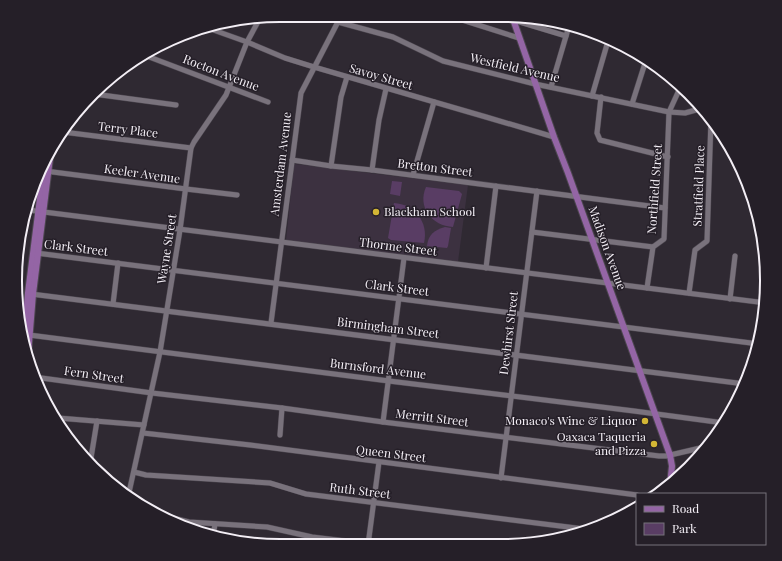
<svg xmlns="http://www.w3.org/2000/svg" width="782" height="561" viewBox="0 0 782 561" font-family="'Playfair Display',serif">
<rect width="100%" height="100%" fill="#2f2932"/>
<polygon fill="#3c3140" points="295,164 468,185 458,262 286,240 294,165"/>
<g fill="#593d64">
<polygon points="392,181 402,182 400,196 390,194"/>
<path d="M426,187L459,191L462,194L453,227C432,226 417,207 426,187Z"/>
<path d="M394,203C414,204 429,222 424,243L391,240L388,238Z"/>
<path d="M445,227L451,228L448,246L447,248L427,246C428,235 434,230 445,227Z"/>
</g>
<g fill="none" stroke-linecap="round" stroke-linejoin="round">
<g stroke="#4c464f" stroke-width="6">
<g id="minor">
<polyline points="328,16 338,22 393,37 443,61 535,84 669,112 685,113 703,108"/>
<polyline points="456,18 519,38"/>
<polyline points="513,20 566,36"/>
<polyline points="205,27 247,42 285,58 314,67 486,117 554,137"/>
<polyline points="144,55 268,102"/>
<polyline points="551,87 569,26"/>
<polyline points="94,94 176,105"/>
<polyline points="592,96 608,41"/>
<polyline points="601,97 597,133 600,140 668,157"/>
<polyline points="632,104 646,60"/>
<polyline points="63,132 191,148"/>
<polyline points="292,160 331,166 372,170 665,208"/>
<polyline points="331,166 341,97 347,77"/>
<polyline points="372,170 379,120 386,89"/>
<polyline points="45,171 186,189 237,195"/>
<polyline points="413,175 434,102"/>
<polyline points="28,210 766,303"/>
<polyline points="532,232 653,247"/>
<polyline points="36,253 759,344"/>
<polyline points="486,268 496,186"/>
<polyline points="647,288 653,247 664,239 669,112 680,88"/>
<polyline points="689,293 695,250 707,241 711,119"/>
<polyline points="31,294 745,384"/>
<polyline points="730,299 735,256"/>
<polyline points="113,304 118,263"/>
<polyline points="271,323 301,93 341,16"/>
<polyline points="21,330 25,331 29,335 389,381 634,411 724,423"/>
<polyline points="34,377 152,393 282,408 383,422 659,456 666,456 709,446"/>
<polyline points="58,418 144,425"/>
<polyline points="383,422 404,258"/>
<polyline points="143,433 250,445 637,495"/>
<polyline points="280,435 282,408"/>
<polyline points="90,464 97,421"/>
<polyline points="134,472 146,475 270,483 306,494 584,529"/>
<polyline points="501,478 537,191"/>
<polyline points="128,497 160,352 180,230 191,148 194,142 226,95 247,42 260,18"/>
<polyline points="156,514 189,522 267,527 312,537 379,545"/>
<polyline points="213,537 215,524"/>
<polyline points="368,545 379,462"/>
</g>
</g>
<g stroke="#4c464f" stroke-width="8">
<g id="major">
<polyline points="513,19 554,137 568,173 670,455 672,466 670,485"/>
<polyline points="24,340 28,293 45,159"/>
<polyline points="28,355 33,294 51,150"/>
</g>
</g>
<use href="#minor" stroke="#79727c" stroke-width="5"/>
<use href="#major" stroke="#9465a5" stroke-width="6"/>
</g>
<g fill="#d3b635" stroke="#251f28" stroke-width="1.5">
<circle cx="376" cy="212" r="4"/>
<circle cx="645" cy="421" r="4"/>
<circle cx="654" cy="444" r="4"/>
</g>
<g text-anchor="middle" stroke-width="3" stroke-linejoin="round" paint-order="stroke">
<g font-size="12" fill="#f3eef5" stroke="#251f28">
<text transform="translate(515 68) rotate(13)" y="4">Westfield Avenue</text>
<text transform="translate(221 73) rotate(21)" y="4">Rocton Avenue</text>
<text transform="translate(381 77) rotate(16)" y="4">Savoy Street</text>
<text transform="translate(128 130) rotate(7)" y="4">Terry Place</text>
<text transform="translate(281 164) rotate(-83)" y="4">Amsterdam Avenue</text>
<text transform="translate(435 168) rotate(7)" y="4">Bretton Street</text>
<text transform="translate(142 174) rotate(8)" y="4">Keeler Avenue</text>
<text transform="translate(699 186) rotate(-88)" y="4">Stratfield Place</text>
<text transform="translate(655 189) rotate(-86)" y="4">Northfield Street</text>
<text transform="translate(398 247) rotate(7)" y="4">Thorme Street</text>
<text transform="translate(76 248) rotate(7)" y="4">Clark Street</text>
<text transform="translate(607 248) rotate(70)" y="4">Madison Avenue</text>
<text transform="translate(167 249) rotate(-81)" y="4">Wayne Street</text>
<text transform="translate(397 288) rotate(7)" y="4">Clark Street</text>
<text transform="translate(388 328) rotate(7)" y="4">Birmingham Street</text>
<text transform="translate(509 333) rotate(-83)" y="4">Dewhirst Street</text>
<text transform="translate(378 369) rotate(7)" y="4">Burnsford Avenue</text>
<text transform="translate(94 375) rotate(8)" y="4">Fern Street</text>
<text transform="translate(432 418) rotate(7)" y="4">Merritt Street</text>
<text transform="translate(391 454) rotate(7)" y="4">Queen Street</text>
<text transform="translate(360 491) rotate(7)" y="4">Ruth Street</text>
</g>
<g font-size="12" fill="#f3eef5" stroke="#251f28" text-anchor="end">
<text x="384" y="216" text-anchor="start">Blackham School</text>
<text x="637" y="425">Monaco's Wine &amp; Liquor</text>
<text x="646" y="441">Oaxaca Taqueria<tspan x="646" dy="14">and Pizza</tspan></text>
</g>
</g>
<path d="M0 0H782V561H0ZM280 22H502A258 258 0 0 1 760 280V281A258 258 0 0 1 502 539H280A258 258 0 0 1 22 281V280A258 258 0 0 1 280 22Z" fill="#251f28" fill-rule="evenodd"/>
<path fill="none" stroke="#f3eef5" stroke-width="2" d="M280 22H502A258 258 0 0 1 760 280V281A258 258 0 0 1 502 539H280A258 258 0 0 1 22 281V280A258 258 0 0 1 280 22Z"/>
<rect x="636" y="493" width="130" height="52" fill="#251f28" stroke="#77727a"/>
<rect x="644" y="506" width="20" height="6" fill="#9465a5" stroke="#77727a"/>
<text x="672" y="513" font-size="12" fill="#f3eef5">Road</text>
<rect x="644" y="523" width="20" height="12" fill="#593d64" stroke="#77727a"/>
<text x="672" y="533" font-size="12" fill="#f3eef5">Park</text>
</svg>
